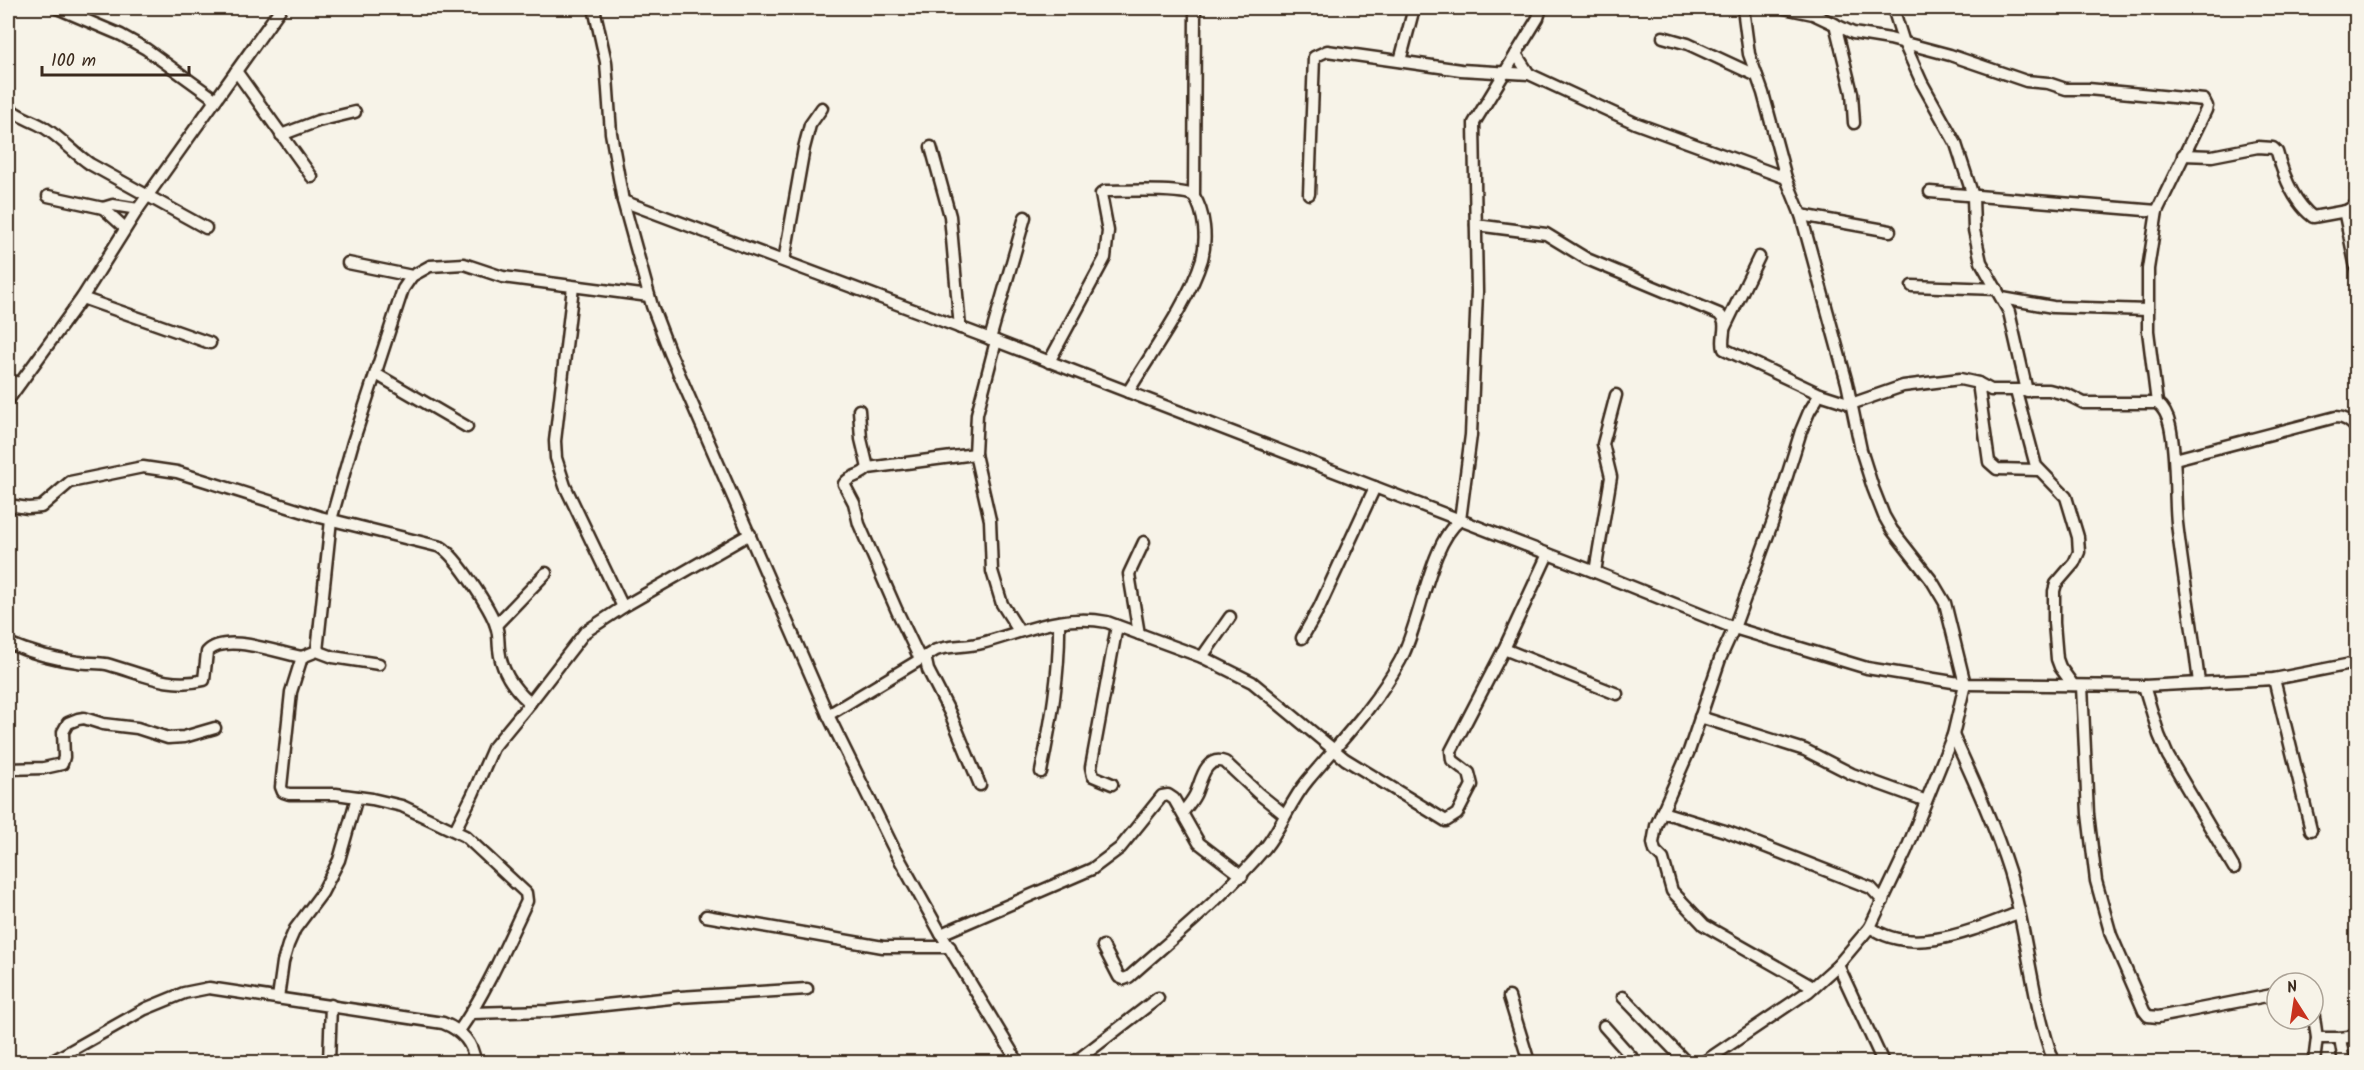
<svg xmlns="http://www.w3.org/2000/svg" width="2364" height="1070" viewBox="0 0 2364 1070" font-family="Kalam,sans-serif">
<rect width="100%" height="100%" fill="#f7f3e8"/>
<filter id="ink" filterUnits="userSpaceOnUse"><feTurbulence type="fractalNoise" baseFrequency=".0167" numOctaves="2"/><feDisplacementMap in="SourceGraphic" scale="12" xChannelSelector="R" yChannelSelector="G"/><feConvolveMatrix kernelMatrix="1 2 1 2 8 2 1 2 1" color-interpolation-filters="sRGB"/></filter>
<g filter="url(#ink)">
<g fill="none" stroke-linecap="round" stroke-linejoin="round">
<g stroke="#3b2a1e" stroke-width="15">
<g id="minor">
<polyline points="57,8 121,35 146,49 215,99"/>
<polyline points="594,8 606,62 611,133 623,201 652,306 670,353 828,715 895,851 941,934 1018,1062"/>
<polyline points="1784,8 1813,14 1853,33 1890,39 1950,55 2026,81 2048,83 2066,89 2088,89 2204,100 2207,106 2206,110 2157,211 2148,269 2148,331 2157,403"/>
<polyline points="1893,8 1904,43 1922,83 1956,144 1973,196 1974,230 1981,262 2009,312 2027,391"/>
<polyline points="1835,24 1852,93 1854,123"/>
<polyline points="1663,37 1688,44 1757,76"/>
<polyline points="1516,54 1529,74"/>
<polyline points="1400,61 1414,8"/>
<polyline points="236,71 312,177"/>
<path d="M8,107C19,118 33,120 45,128C61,138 74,153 90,164L206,228"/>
<polyline points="281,135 318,121 355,112"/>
<polyline points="931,147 950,216 960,328"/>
<path d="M2183,155L2212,156L2258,147L2273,148L2277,152C2283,174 2294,203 2313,217L2346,211L2356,205"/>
<polyline points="1930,192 2157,211"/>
<polyline points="1309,194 1314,57 1327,51 1461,70 1529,74 1635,123 1786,178"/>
<polyline points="48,196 103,208 113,205 138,209"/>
<polyline points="623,201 996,341 1595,572 1734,628 1867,668 1965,684 2144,686 2274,679 2356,663"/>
<polyline points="103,208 125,228"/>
<polyline points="2346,211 2345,215 2356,268"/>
<polyline points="1801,215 1890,231"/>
<path d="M1476,225L1546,234L1587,259L1719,314C1730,324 1720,337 1724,349L1820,394"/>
<polyline points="784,261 804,148 810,125 822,108"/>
<polyline points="348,263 412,276"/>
<polyline points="1912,286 1997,289"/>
<polyline points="573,287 555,441 556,458 565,486 623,607"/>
<polyline points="82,298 210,343"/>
<polyline points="2002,298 2053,307 2148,310"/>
<polyline points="1725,327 1759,257"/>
<polyline points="990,339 1025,217"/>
<polyline points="996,341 977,414 975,454 990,520 992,571 1002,604 1019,631"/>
<path d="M1049,362L1105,258L1108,231L1101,194L1105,191C1123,191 1182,188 1194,196"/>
<polyline points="376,374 467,427"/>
<polyline points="8,380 20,383"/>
<polyline points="1978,383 1989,462 1997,469 2038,470"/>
<polyline points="2016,391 2036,466 2066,497 2078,537 2079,552 2074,563 2056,584 2054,591 2054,623 2057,659 2060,667 2073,685"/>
<path d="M1128,392C1152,352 1189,302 1202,259C1207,239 1205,213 1194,196L1195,8"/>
<polyline points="8,400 82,298 138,209 281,8"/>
<polyline points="859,410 861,439 868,468"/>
<path d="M2175,459L2336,417C2345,417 2351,422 2356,428"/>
<path d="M8,505L28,508L41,507L70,482L143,467L177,472L320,517L441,547C456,556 491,609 496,626C499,633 498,641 499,649C501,671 514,689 530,703"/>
<polyline points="1595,572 1611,477 1603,444 1616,395"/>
<polyline points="496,625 546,573"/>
<polyline points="1139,634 1129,574 1144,542"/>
<polyline points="1302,638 1319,608 1375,487"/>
<path d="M8,643C31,653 53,659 78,662C89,664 100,662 110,665C142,674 170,689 204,680L207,652C225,632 278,653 302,657"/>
<polyline points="1504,649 1617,694"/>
<polyline points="317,651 331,520 353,442 403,289 412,276 430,266 464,264 503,277 649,296"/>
<polyline points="925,656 928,670 950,713 980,785"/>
<polyline points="1202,657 1230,617"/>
<path d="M920,659L897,611L859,524L854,503L844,484C849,475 861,477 868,468L975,454"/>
<path d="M379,664L333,657L317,651L302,657L291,692L281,787L283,792L289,794H336L372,799L402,806L465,836L526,893L527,901C506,945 487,991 459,1031"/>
<polyline points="2274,679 2311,830"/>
<polyline points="2082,686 2088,814 2096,881 2111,935 2144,1011 2148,1016 2158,1017 2277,994"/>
<polyline points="2144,686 2159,735 2168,756 2234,868"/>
<path d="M828,715L936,650C951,645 967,647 982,643C1023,632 1063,613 1107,622L1202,657L1252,682L1345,759L1446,821L1457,814L1472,785L1469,773L1452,760L1451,751L1504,649L1548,554"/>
<polyline points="1700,717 1805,750 1852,774 1924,800"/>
<path d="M1953,735C1973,779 1994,824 2009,871C2028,934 2031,1000 2054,1062"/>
<polyline points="8,769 44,768 62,764 64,757 63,732 68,723 78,719 84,718 103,724 137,728 168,738 184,737 215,728"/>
<path d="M1041,772C1051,722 1060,674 1059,622"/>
<polyline points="1112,784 1093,776 1091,767 1117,626"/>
<path d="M1183,812C1187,807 1192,801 1195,795C1201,783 1204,755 1225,762L1258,793L1284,814"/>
<polyline points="1662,812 1728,832 1871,888 1883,901"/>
<polyline points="455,830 473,794 493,748 530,703 585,632 623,607 750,534"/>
<polyline points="706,916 883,947 950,947"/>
<path d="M1870,927C1913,958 1975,929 2018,913"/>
<polyline points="941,934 1092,869 1120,848 1162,796 1168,795 1174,799 1199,843 1242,876"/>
<path d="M1103,946L1119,977L1124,979L1129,977C1175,936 1225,896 1265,848C1282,827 1290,801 1308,780C1340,742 1376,705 1400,661C1421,623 1429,544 1460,520L1471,435L1477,292L1474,123L1538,18L1541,8"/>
<polyline points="1838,965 1883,1062"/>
<path d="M1813,987L1704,925L1672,891L1663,859L1655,851L1653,843L1656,826L1689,751L1720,659L1734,628L1773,521L1801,431L1809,412L1820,394L1851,404L1903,386L1960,379L1978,383L1991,390H2049L2068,395L2084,403H2157C2165,409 2168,417 2170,426C2177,458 2174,491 2177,523C2183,576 2193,629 2199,683"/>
<polyline points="1509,997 1529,1062"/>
<polyline points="1623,997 1686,1062"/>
<polyline points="278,998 283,962 288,945 295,929 322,893 339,860 357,797"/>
<polyline points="2313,1010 2317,1038 2314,1062"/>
<polyline points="472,1013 549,1011 680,997 807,989"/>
<polyline points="1604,1026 1636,1062"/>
<polyline points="2317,1038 2340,1038 2344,1062"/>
<polyline points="2340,1038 2356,1036"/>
<path d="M51,1062L145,1009L184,993L209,988L443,1023C461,1030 473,1043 475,1062"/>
<polyline points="329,1062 331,1005"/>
<polyline points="1075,1062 1158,998"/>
<polyline points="1704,1062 1809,991 1838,965 1870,927 1906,851 1953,735 1965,684 1945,603 1932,581 1892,530 1884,516 1873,488 1861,450 1847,383 1801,215 1786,178 1763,93 1749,54 1743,8"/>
</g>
</g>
<use href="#minor" stroke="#f7f3e8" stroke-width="10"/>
</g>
</g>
<rect width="2364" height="1070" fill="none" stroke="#f7f3e8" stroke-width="30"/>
<rect x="15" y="15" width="2334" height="1040" fill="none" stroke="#3b2a1e" stroke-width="2" filter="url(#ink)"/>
<g transform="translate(2295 1001) rotate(348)"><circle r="28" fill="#f7f3e8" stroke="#aca397" stroke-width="1.5"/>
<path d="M0-4.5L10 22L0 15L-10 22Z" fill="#c8321e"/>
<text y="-9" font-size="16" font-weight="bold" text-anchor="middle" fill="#3b2a1e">N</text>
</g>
<path d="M42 66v9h147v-9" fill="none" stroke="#3b2a1e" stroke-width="3"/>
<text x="51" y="66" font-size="18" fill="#3b2a1e" stroke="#f7f3e8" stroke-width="4.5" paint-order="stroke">100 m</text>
</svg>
